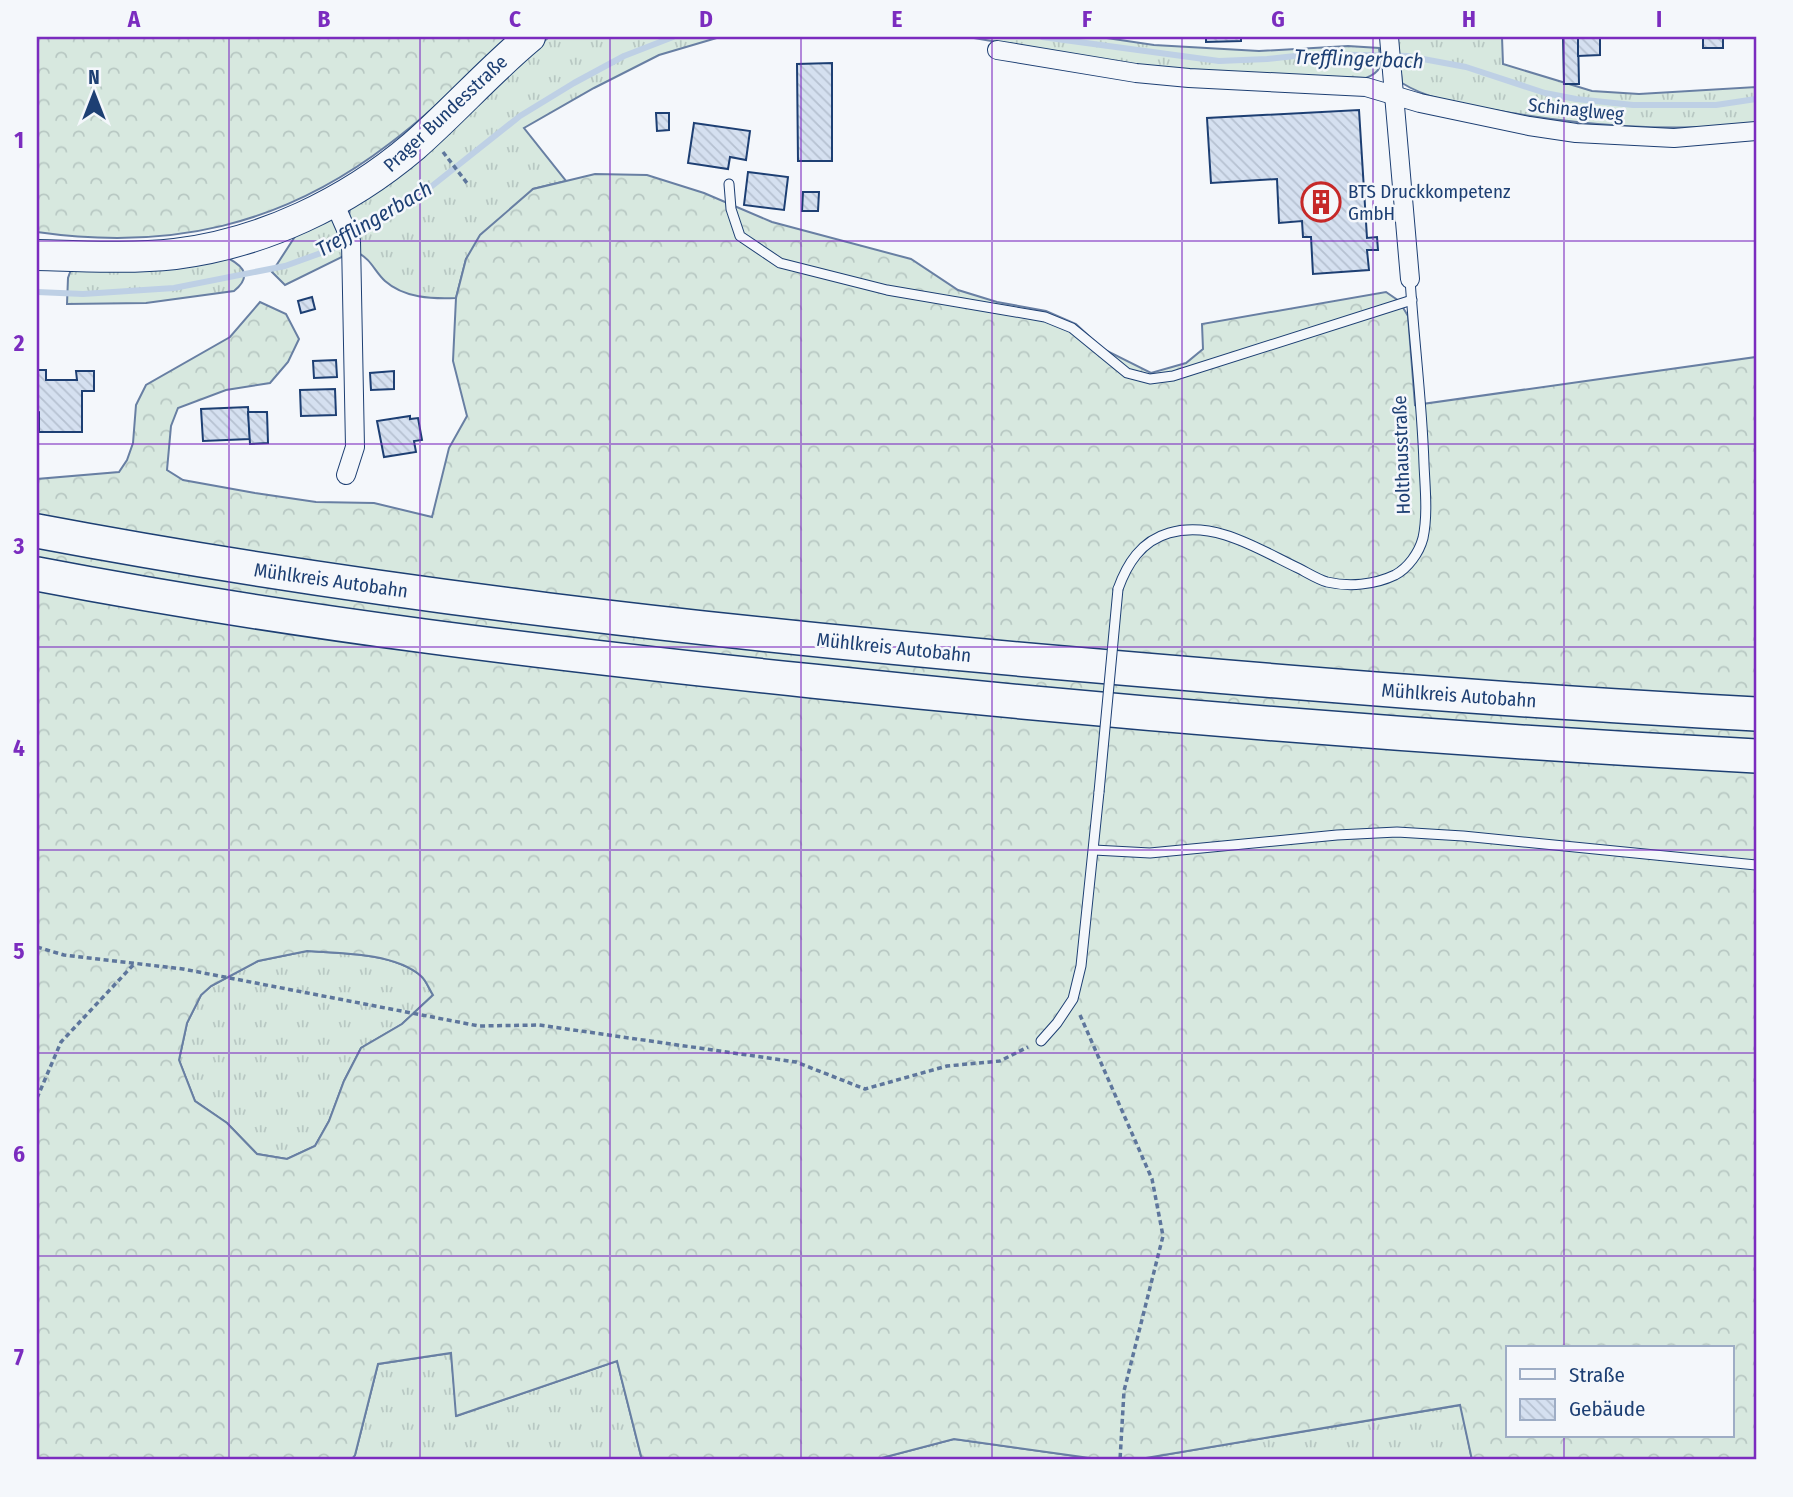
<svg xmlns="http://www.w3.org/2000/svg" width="1793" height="1497" viewBox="0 0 1793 1497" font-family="'Fira Sans Condensed',sans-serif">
<defs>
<pattern id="grass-tufts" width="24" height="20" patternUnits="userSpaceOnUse" patternTransform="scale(1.75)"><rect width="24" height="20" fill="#d7e8df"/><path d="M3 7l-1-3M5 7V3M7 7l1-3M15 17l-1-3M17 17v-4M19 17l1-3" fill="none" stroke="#b8c8c3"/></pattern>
<pattern id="forest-crowns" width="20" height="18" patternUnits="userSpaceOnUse" patternTransform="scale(1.75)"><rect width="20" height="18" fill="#d7e8df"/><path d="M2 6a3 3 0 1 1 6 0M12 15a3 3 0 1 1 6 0" fill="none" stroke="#b8c8c3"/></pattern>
<pattern id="building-back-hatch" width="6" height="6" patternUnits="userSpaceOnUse" patternTransform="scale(1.75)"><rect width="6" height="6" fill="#d5e0f0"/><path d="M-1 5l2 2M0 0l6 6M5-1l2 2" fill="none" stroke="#b6c1d1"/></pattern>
</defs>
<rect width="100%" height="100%" fill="#f4f7fb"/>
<g fill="url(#grass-tufts)" stroke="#687fa3" stroke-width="2">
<path d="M549,37H720L659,55L594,88L524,128L566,181L533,189L466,259L456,298C432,299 404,298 385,281C375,272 371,259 358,253L349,218L350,206Z"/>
<path d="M968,37H1100L1154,45L1259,51L1348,46L1379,48C1381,65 1383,71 1366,78L1250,75L1127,64Z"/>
<path d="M1397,37H1502L1503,64L1592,91L1639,94L1756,87V124C1666,132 1584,126 1494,110C1463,104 1429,100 1402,83Z"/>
<polygon points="333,217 343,239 344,256 285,285 272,272 296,235"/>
<path d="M221,255C240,263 255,274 234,291L146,303L67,304L68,278L72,267Z"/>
<path d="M307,951C340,953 395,953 421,976C426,980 429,989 433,995L402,1024L361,1048L344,1081L329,1121L315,1146L287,1159L257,1154L227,1123L195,1101L179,1060L187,1023L201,995L211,986L258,961Z"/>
<polygon points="451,1353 457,1416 617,1361 642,1460 351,1460 355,1455 378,1364"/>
<polygon points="1461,1405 1472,1460 1134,1460"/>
<polygon points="954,1439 1104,1460 874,1460"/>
</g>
<g fill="url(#forest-crowns)" stroke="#687fa3" stroke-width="2" fill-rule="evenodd">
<path d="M37,37H509C470,73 432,112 389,144C282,226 169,251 37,232Z"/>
<path d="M595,174L647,175L704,193L772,222L911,259L958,290L997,302L1046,311L1076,324L1103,349L1151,373L1186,363L1203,349L1202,324L1386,292L1399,301L1408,316L1415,405L1756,357V1460H1472L1460,1405L1134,1460H1104L954,1439L874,1460H642L617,1361L456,1416L451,1353L378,1364L355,1455L351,1460H37V479L119,472L127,460L133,443L136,405L146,385L230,337L260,302L286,314L299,339L288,362L270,383L226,390L178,408L171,426L167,470L183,480L255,493L316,502L374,503L432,517L449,448L467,416L453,361L456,298L466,259L480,235L533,189ZM307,951C340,953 395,953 421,976C426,980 429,989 433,995L402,1024L361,1048L344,1081L329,1121L315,1146L287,1159L257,1154L227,1123L195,1101L179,1060L187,1023L201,995L211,986L258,961ZM1508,1348H1732V1436H1508Z"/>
</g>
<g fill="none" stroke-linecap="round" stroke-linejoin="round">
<g stroke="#bed0e5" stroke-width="6">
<polyline points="1042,37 1219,61 1267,59 1313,54 1407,56 1466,67 1545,93 1576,99 1633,105 1716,105 1756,99"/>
<polyline points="37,292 83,294 174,288 285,266 332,249 432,186 520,116 574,83 624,56 673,37"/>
</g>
</g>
<g fill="url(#building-back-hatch)" stroke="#1d3f73" stroke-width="2">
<polygon points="1206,37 1241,37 1241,41 1206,42"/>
<polygon points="1563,37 1578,37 1579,84 1564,84"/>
<polygon points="1578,37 1600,37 1600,55 1578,56"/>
<rect x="1703" y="37" width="20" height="11"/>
<polygon points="832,63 832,161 798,161 797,64"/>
<polygon points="1359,110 1367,238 1377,237 1378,250 1367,250 1369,270 1313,274 1311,237 1303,237 1302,221 1279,223 1277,179 1211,183 1207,118"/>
<polygon points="656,113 669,113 669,130 657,131"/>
<polygon points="694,123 750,131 746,160 730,157 728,169 688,163"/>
<polygon points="748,172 788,177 784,210 744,205"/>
<polygon points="803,192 819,192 818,211 802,211"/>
<polygon points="312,297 315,309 301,313 298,301"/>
<polygon points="336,360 337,377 314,378 313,361"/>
<polygon points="37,370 46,370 46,380 77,380 76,371 94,371 94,391 82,391 82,432 39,432 39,412 37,411"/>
<polygon points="394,371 394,389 371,390 370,373"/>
<polygon points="335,389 336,415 301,416 300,390"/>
<polygon points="248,407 250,439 203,441 201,409"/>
<polygon points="248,412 267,412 268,443 250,444"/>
<polygon points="410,416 410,419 418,418 422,440 414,441 416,452 384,457 377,421"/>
</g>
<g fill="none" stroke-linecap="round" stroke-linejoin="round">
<g stroke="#1d3f73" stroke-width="11">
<g id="lane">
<polyline points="729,184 731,209 740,236 780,263 887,290 1045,317 1072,328 1127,373 1150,379 1173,376 1412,300"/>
<path d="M1118,589C1127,564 1141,541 1169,533C1215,520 1258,549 1298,568C1308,573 1317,579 1327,582C1349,587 1374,585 1395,575C1408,568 1419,553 1423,538C1428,514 1425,488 1424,464C1422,402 1414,341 1410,279"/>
<polyline points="1094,850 1150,853 1337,835 1397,832 1463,836 1756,865"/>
<polyline points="1041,1041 1057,1023 1073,999 1081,966 1099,792"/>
</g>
</g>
<g stroke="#1d3f73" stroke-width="20">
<g id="street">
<polyline points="1389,37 1410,279"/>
<polyline points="997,50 1136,73 1189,78 1366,87 1420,103 1529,126 1576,133 1674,138 1756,131"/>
<polyline points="334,202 351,241 355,447 346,475"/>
</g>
</g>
<g stroke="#1d3f73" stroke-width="32">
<path id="primary" d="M37,255C82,256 129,259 175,254C263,243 347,203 414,146C454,111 489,71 530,37"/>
</g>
<g stroke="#1d3f73" stroke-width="36">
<g id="highway">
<path d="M37,531C376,595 719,633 1063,663C1294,683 1525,702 1756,714"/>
<path d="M37,574C293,623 552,654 812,681C1126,714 1441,739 1756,756"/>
</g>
</g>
<g stroke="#5e769c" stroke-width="3.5" stroke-dasharray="5 3.5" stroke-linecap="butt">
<polyline points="443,152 467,183"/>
<polyline points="37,947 64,955 183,969 479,1026 539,1025 796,1062 865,1089 947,1066 1000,1061 1028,1047"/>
<polyline points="1080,1015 1152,1179 1163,1236 1124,1391 1120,1460"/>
<polyline points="37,1098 61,1042 135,963"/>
</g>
<use href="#lane" stroke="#f4f7fb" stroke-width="9"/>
<use href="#street" stroke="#f4f7fb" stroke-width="18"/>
<use href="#primary" stroke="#f4f7fb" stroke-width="30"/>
<use href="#highway" stroke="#f4f7fb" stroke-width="33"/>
<g stroke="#1d3f73" stroke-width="11" stroke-linecap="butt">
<polyline id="lane-bridge" points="1099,792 1118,589"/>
</g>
<use href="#lane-bridge" stroke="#f4f7fb" stroke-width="9"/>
</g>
<path fill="none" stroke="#7b2cbf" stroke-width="2" stroke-opacity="0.55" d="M229,37V1460M420,37V1460M610,37V1460M801,37V1460M992,37V1460M1182,37V1460M1373,37V1460M1564,37V1348M37,241H1756M37,444H1756M37,647H1756M37,850H1756M37,1053H1756M37,1256H1756M1564,1436V1460"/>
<defs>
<g id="building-ring" transform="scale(2.0125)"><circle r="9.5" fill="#f4f7fb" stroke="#c62828" stroke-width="1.5"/><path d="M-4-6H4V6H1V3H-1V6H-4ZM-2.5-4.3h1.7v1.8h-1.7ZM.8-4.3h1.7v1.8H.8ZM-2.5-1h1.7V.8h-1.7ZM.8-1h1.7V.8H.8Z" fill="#c62828"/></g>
</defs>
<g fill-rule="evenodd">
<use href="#building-ring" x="1321" y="202"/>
</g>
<g text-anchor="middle" stroke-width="5" stroke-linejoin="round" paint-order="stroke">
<g font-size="19" fill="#1d3f73" stroke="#f4f7fb">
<text transform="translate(1576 109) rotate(6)" y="7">Schinaglweg</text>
<text transform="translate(445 113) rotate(-43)" y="7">Prager Bundesstraße</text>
<text transform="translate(1401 455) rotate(-92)" y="7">Holthausstraße</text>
<text transform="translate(331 580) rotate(8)" y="7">Mühlkreis Autobahn</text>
<text transform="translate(894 647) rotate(6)" y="7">Mühlkreis Autobahn</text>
<text transform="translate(1459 695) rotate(4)" y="7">Mühlkreis Autobahn</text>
</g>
<g font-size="19" fill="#1d3f73" stroke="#f4f7fb" text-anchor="start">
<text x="1348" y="198">BTS Druckkompetenz<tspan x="1348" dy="22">GmbH</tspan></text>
</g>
<g font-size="21" font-style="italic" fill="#1d3f73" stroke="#f4f7fb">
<text transform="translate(1359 59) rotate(2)" y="7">Trefflingerbach</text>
<text transform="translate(374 219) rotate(-30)" y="7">Trefflingerbach</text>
</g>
</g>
<rect width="1793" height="1497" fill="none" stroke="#f4f7fb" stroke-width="77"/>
<rect x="1506" y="1346" width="228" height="91" fill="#f4f7fb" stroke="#9eadc5" stroke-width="2"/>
<rect x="1520" y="1369" width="35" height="10" fill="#f4f7fb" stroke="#9eadc5" stroke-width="2"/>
<text x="1569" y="1382" font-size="21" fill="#1d3f73">Straße</text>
<rect x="1520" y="1399" width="35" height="21" fill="url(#building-back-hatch)" stroke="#9eadc5" stroke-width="2"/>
<text x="1569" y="1416" font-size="21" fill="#1d3f73">Gebäude</text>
<g transform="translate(94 94)" stroke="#f4f7fb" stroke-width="5" paint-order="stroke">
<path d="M0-5L12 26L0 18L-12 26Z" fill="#1d3f73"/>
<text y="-10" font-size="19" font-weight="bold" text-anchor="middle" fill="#1d3f73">N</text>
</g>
<rect x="38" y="38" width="1717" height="1420" fill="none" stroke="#7b2cbf" stroke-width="2.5"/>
<g font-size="23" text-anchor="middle" font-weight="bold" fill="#7b2cbf">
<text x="134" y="27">A</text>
<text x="324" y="27">B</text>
<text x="515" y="27">C</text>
<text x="706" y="27">D</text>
<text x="897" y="27">E</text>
<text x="1087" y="27">F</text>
<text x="1278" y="27">G</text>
<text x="1469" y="27">H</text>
<text x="1659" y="27">I</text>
<text x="19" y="148">1</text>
<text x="19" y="351">2</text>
<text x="19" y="554">3</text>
<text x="19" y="756">4</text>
<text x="19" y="959">5</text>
<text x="19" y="1162">6</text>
<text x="19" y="1365">7</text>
</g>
</svg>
